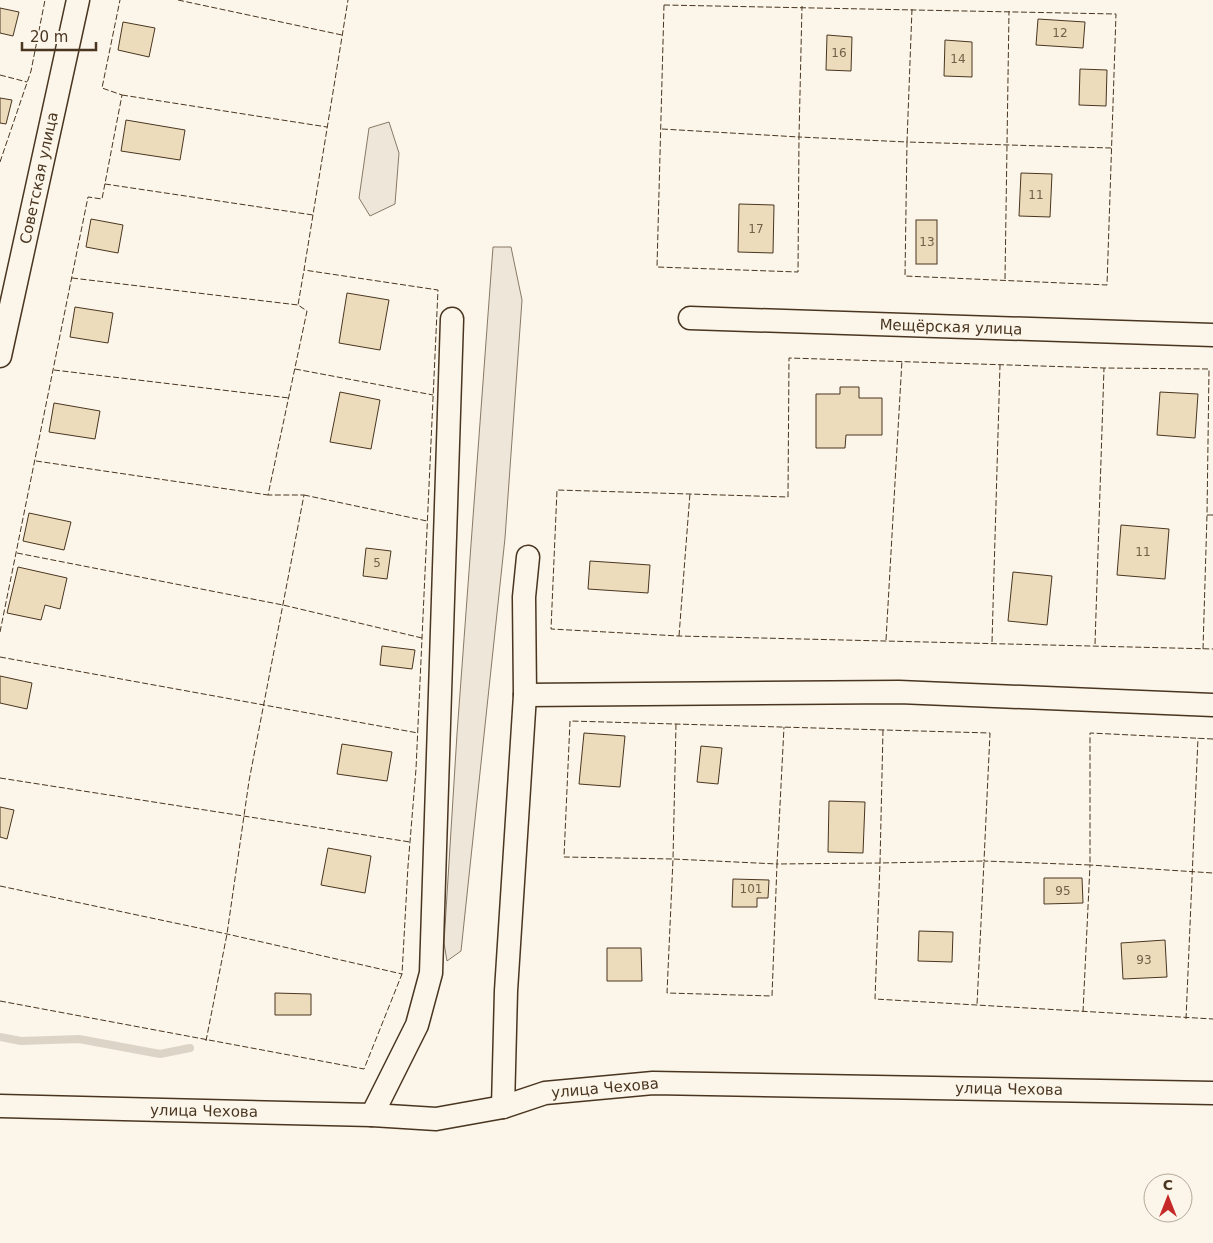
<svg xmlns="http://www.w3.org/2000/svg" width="1213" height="1243" viewBox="0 0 1213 1243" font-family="'DejaVu Sans',sans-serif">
<rect width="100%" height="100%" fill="#fbf6e9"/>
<g fill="#ede6d9" stroke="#887966">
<polygon points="389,122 399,153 395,204 370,216 359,198 369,128"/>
<polygon points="493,247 511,247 522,300 505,538 461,951 447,961 444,943 457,734"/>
</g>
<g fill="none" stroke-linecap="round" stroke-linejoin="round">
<polyline stroke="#dcd4c6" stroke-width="8" points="0,1037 21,1041 79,1039 160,1054 190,1048"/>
</g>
<g fill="#ecdcbc" stroke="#4a3520">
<polygon points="0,8 19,12 13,36 0,33"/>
<polygon points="1038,19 1085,22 1083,48 1036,45"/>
<polygon points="123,22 155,28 149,57 118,50"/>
<polygon points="827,35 852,37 851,71 826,70"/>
<polygon points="945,40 972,42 972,77 944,76"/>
<polygon points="1080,69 1107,70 1106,106 1079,105"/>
<polygon points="0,98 12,100 6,124 0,123"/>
<polygon points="126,120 185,130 180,160 121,151"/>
<polygon points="1021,173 1052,174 1050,217 1019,216"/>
<polygon points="739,204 774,205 773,253 738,252"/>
<polygon points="91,219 123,225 118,253 86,247"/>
<rect x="916" y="220" width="21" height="44"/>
<polygon points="347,293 389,300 380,350 339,343"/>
<polygon points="75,307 113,313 108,343 70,337"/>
<polygon points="840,387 859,387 859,398 882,398 882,435 846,435 845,448 816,448 816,394 840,394"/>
<polygon points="340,392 380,400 371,449 330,442"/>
<polygon points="1160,392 1198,394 1195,438 1157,435"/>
<polygon points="54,403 100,411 95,439 49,432"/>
<polygon points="29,513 71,522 64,550 23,541"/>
<polygon points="1121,525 1169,529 1165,579 1117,575"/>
<polygon points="366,548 391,551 387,579 363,576"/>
<polygon points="590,561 650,565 648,593 588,589"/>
<polygon points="18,567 67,578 60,609 45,605 41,620 7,613"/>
<polygon points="1013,572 1052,576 1047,625 1008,621"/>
<polygon points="382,646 415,650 412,669 380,665"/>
<polygon points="0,676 32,683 27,709 0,703"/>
<polygon points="584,733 625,736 620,787 579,784"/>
<polygon points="342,744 392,752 387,781 337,774"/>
<polygon points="701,746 722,748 718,784 697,782"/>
<polygon points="829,801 865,802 863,853 828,852"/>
<polygon points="0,807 14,810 7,839 0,837"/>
<polygon points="328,848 371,856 365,893 321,885"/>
<polygon points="1044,878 1082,878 1083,903 1044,904"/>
<polygon points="733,879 769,880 768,898 757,898 757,907 732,907"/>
<polygon points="919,931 953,932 952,962 918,961"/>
<polygon points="1165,940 1167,977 1123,979 1121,943"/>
<polygon points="607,948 641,948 642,981 607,981"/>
<polygon points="275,993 311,994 311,1015 275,1015"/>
</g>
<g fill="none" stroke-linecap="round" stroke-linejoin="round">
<g stroke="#4a3520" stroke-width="25">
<g id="street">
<polyline points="690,318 1213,335"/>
<polyline points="0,356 78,0"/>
<polyline points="525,695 899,692 1213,705"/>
<polyline points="0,1106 372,1115 436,1119 503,1107 545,1093 653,1083 1213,1093"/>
<polyline points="503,1107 506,991 525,695 524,597 528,557"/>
<polyline points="372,1115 417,1025 431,973 452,319"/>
</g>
</g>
<use href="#street" stroke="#fbf6e9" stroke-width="22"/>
<g stroke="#4a3520" stroke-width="1" stroke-dasharray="6 2.5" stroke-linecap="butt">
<polyline points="178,0 342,35"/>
<polygon points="664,5 1116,14 1107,285 905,276 907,142 799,137 798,272 657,267"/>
<polyline points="912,9 907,142 1111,148"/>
<polyline points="0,75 27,82"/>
<polyline points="122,95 327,127"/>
<polyline points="662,129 799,137 802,6"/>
<polyline points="0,162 31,71 45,0"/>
<polyline points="105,184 313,215"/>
<polyline points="72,278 298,305"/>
<polyline points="1005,279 1009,11"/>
<polyline points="295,369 433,395"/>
<polyline points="54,370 289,398"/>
<polyline points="36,461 268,495"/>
<polyline points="304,495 427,521"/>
<polyline points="1213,515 1207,515 1209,369 1104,368 789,358 788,497 557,490 551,629 679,636 1213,649"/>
<polyline points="17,553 283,605 422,638"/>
<polyline points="0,632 88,197 102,199 122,95 102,88 120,0"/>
<polyline points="679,636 690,493"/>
<polyline points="886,640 902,360"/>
<polyline points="992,642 1000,365"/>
<polyline points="1095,644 1104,368"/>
<polyline points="1203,649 1207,515"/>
<polyline points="0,657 418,733"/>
<polyline points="676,724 673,859 777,864 784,727"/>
<polyline points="883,730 880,863 984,861 977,1005"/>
<polyline points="1213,739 1090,733 1090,865 984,861 990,733 570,721 564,857 673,859 667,993 772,996 777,864 880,863 875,999 1213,1019"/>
<polyline points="0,778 410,842"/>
<polyline points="0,886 227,934 402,974"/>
<polyline points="0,1001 364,1069 402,974 408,866 416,769 438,290 304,270 348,0"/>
<polyline points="1083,1012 1090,865 1213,873"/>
<polyline points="1186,1019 1198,738"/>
<polyline points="206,1041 227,934 249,781 304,495 268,495 307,311 298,305 304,270"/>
</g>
</g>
<g text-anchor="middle" stroke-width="4" stroke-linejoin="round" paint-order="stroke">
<g font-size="12" fill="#725f47">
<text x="1060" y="37">12</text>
<text x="839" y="57">16</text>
<text x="958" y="63">14</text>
<text x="1036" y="199">11</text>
<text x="756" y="233">17</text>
<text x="927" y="246">13</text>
<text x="1143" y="556">11</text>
<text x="377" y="567">5</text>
<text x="751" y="893">101</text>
<text x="1063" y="895">95</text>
<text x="1144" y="964">93</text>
</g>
<g font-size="15" fill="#4a3520" stroke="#fbf6e9">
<text transform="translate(39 178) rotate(-78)" y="5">Советская улица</text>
<text transform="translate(951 327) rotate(2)" y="5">Мещёрская улица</text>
<text transform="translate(605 1088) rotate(-5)" y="5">улица Чехова</text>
<text transform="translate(1009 1089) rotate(1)" y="5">улица Чехова</text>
<text transform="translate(204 1111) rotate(1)" y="5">улица Чехова</text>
</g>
</g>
<g transform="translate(1168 1198)"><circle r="24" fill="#fbf6e9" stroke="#b4a999"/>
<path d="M0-4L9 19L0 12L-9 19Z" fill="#c62828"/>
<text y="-8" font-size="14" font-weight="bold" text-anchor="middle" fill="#4a3520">С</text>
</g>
<path d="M22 42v8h74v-8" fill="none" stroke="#4a3520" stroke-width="2.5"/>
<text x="30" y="42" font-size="15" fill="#4a3520" stroke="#fbf6e9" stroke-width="4" paint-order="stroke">20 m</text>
</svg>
